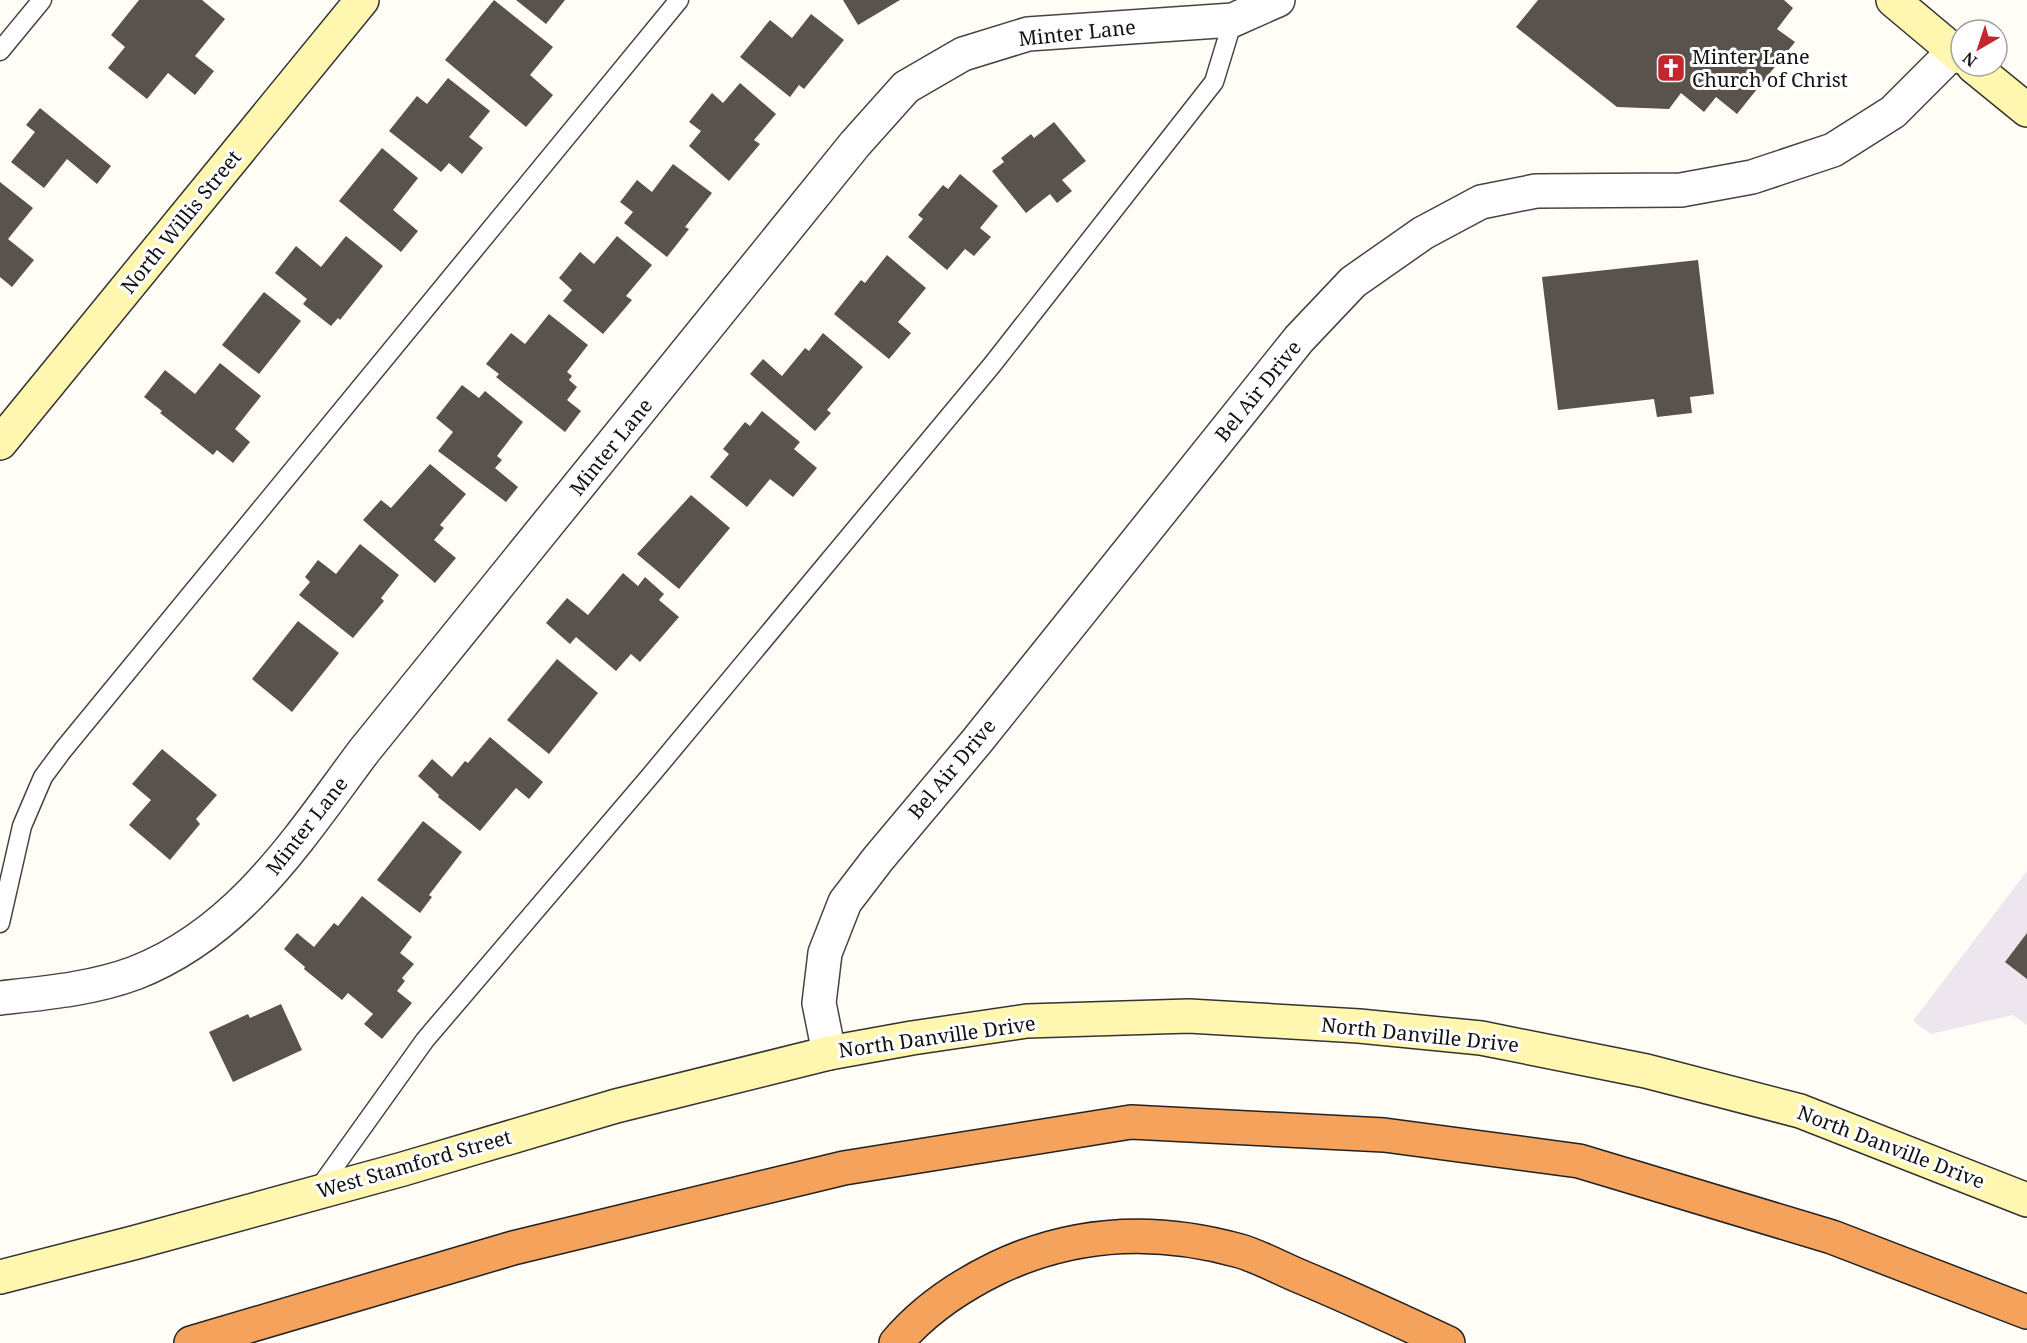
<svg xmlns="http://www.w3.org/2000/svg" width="2027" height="1343" viewBox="0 0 2027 1343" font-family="'Noto Serif',serif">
<rect width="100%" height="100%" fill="#fffdf5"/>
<polygon fill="#eee6ef" points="2027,871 2027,1025 2013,1015 1931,1034 1913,1021"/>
<g fill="#5a524d">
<polygon points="139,0 202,0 225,19 195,56 214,71 195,95 168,73 147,99 108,68 125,47 111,35"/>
<polygon points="494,0 553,47 530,75 553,95 526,127 445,60"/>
<polygon points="516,0 565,0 546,24"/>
<polygon points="843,0 900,0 858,25"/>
<polygon points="1538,0 1784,0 1793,8 1777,29 1795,42 1737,114 1716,97 1704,112 1681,93 1669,109 1617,107 1516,27"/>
<polygon points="811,14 844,40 804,89 799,85 790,97 740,57 770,20 792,38"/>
<polygon points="448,78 490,111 469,137 483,148 462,174 449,163 441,172 389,131 417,96 427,104"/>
<polygon points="740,83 776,114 754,140 760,144 729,181 689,146 701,131 689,122 712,93 723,103"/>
<polygon points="40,108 111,166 97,184 67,159 44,188 11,162 35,132 26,125"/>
<polygon points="1054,122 1086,161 1062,180 1072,191 1057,203 1050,194 1026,213 992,171 1004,162 1001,158 1031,134 1034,138"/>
<polygon points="382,148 418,178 393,210 418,231 401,252 339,201"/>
<polygon points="673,164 712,193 685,227 689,229 667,257 624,223 633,212 620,202 637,180 652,192"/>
<polygon points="960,174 998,206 980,228 991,237 974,256 965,249 947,270 908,237 923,219 918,215 943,185 948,189"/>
<polygon points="0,182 33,208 8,239 34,260 12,287 0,277"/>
<polygon points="346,236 383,266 340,320 338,318 331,326 303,304 307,299 275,273 296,246 321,267"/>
<polygon points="617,236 652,265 626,296 632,300 603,334 563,301 572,290 559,278 580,252 594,264"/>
<polygon points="887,255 926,288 898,322 911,333 889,359 834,314 861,280 865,283"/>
<polygon points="1698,260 1714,394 1690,397 1692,413 1657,417 1654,399 1558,410 1542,277"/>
<polygon points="264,292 301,321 259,374 222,345"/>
<polygon points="549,314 588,345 567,372 572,376 569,380 577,387 567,400 581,411 565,432 496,377 499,374 486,364 511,333 525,344"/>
<polygon points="823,333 863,367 827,410 831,413 815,431 750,374 763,359 782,376 805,348 809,351"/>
<polygon points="220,363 261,396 235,429 250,442 233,463 217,450 213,455 160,413 162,411 144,397 165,370 195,394"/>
<polygon points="462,385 479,398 485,391 523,422 497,456 502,460 495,468 518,487 506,502 438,451 453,432 436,418"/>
<polygon points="762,411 800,442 794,449 817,468 793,497 770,479 747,507 710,477 729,454 723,449 745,422 750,426"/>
<polygon points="430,464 466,494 440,525 444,528 434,540 456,558 435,583 363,520 381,500 391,508"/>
<polygon points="691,495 730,528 679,589 637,554"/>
<polygon points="360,544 399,575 381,598 384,601 353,638 299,595 310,582 305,577 318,560 336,574"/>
<polygon points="623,573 638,586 645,577 664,594 659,600 679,617 640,662 631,654 616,671 576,637 570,644 546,623 567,598 588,615"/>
<polygon points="298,621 339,653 292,712 252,679"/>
<polygon points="557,659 598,693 549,754 507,720"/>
<polygon points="490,737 543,782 529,799 516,788 480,831 438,797 439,795 418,776 432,759 452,777 465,761 468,763"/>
<polygon points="162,749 217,795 196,819 200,824 170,860 129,825 151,800 132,784"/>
<polygon points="423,821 462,852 429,895 432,897 420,913 377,880"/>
<polygon points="362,896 412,937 400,953 414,964 402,978 405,981 397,991 412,1003 382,1039 364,1024 373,1014 348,993 342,1000 304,969 305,967 284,949 297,933 314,947 334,923 338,926"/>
<polygon points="2027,933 2027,979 2005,962"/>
<polygon points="281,1004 302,1050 233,1082 209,1032 248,1014 250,1018"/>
</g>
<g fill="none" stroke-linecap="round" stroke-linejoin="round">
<g stroke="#444" stroke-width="21">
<g id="lane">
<polyline points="0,51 42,0"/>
<polyline points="0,923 22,826 43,777 63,750 679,0"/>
<polyline points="317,1191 425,1040 651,775 992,365 1214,82 1233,20"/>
</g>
</g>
<g stroke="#444" stroke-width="36">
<g id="street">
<path d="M0,998C45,993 92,989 135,973C240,932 299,838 364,751L855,144L906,87L963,54L1028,34L1233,20L1278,0"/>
<polyline points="829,1053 819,1003 825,953 845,902 878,859 977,741 1299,339 1353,282 1423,233 1481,202 1536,191 1681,190 1752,177 1833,150 1893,112 1954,51"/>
</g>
</g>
<g stroke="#333" stroke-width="36">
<g id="secondary">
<polyline points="1893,0 1961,57"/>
<polyline points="1973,66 2027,110"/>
<polyline points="0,443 362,0"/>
<polyline points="0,1277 133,1243 403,1169 616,1106 829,1053 912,1038 1027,1021 1189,1016 1359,1026 1481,1038 1646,1071 1800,1111 2027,1200"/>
</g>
</g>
<g stroke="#222" stroke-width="36">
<g id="highway">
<polyline points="191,1343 513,1248 844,1168 1131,1122 1384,1135 1579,1161 1832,1237 2027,1312"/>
<path d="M896,1343C923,1311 960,1286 997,1268C1075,1231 1158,1228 1240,1251C1260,1257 1280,1268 1299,1276C1349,1297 1399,1320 1448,1343"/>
</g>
</g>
<use href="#lane" stroke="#fff" stroke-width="18"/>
<use href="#street" stroke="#fff" stroke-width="33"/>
<use href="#secondary" stroke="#fff6b0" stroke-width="33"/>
<use href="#highway" stroke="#f5a25d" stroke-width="33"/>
</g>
<defs>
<g id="church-square" transform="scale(1.5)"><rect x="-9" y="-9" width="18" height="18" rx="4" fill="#c4262e" stroke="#fff"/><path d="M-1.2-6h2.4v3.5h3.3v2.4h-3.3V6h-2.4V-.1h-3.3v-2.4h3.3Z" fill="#fff"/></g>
</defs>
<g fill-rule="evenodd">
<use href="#church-square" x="1671" y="68"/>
</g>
<g text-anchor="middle" stroke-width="6" stroke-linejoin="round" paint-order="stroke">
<g font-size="20" fill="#111" stroke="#fff">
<text transform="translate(1077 33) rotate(-6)" y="7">Minter Lane</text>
<text transform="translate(181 222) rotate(-51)" y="7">North Willis Street</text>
<text transform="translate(1258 391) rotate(-51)" y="7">Bel Air Drive</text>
<text transform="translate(611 447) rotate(-51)" y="7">Minter Lane</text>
<text transform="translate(952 769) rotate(-50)" y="7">Bel Air Drive</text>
<text transform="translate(307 826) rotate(-52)" y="7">Minter Lane</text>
<text transform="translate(1420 1035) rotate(6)" y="7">North Danville Drive</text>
<text transform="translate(937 1037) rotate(-8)" y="7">North Danville Drive</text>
<text transform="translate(1891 1147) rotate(21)" y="7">North Danville Drive</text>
<text transform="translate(414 1164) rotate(-16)" y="7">West Stamford Street</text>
</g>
<g font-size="20" fill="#111" stroke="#fff" text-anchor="start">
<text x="1692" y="64">Minter Lane<tspan x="1692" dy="23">Church of Christ</tspan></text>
</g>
</g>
<g transform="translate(1979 48) rotate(219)"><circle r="28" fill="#ffffff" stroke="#a0a0a0" stroke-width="1.5"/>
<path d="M0-4.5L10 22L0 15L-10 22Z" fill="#c4262e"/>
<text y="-9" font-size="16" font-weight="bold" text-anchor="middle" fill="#111111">N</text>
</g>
</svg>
